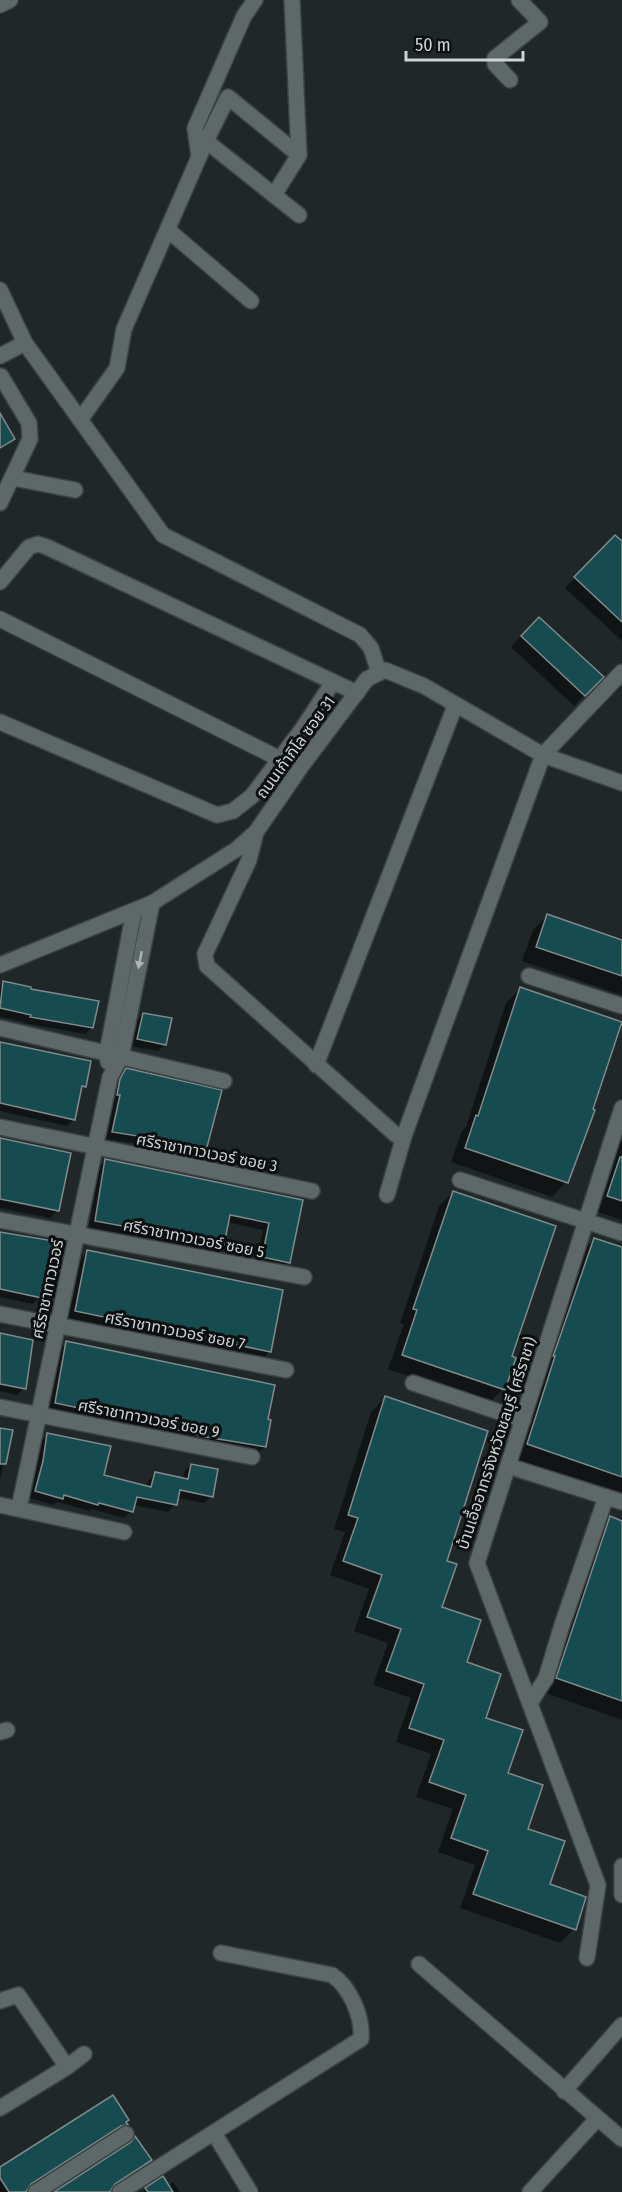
<svg xmlns="http://www.w3.org/2000/svg" width="622" height="2192" viewBox="0 0 622 2192" font-family="'Fira Sans Condensed','Noto Sans Thai',sans-serif">
<rect width="100%" height="100%" fill="#1f2728"/>
<g fill="#0007">
<polygon points="615,537 622,544 622,641 565,588"/>
<polygon points="528,629 601,677 574,706 511,647"/>
<polygon points="547,916 622,942 622,995 522,961 533,930"/>
<polygon points="3,983 92,1027 85,1034 24,1023 25,1022 0,1017 0,986"/>
<polygon points="520,989 566,1182 552,1197 451,1162 462,1131 466,1127 506,1003"/>
<polygon points="143,1014 165,1044 158,1051 131,1046 136,1021"/>
<polygon points="0,1043 84,1087 79,1092 74,1119 67,1126 0,1111"/>
<polygon points="127,1070 206,1146 199,1153 106,1139 114,1102 111,1101 114,1087"/>
<polygon points="622,1127 622,1220 593,1210"/>
<polygon points="0,1139 57,1211 50,1218 0,1208"/>
<polygon points="106,1160 301,1201 288,1262 281,1269 256,1264 263,1230 227,1222 223,1244 216,1251 89,1228 99,1167"/>
<polygon points="453,1192 510,1357 503,1389 489,1403 388,1369 404,1324 400,1323 439,1206"/>
<polygon points="0,1233 40,1297 33,1304 0,1297"/>
<polygon points="594,1240 622,1249 622,1495 514,1458 580,1254"/>
<polygon points="88,1251 270,1351 263,1358 68,1318 81,1258"/>
<polygon points="0,1335 24,1388 17,1395 0,1391"/>
<polygon points="67,1343 266,1420 264,1447 257,1454 49,1410 60,1350"/>
<polygon points="385,1398 445,1562 440,1608 465,1663 484,1719 548,1885 574,1929 560,1943 460,1908 475,1865 438,1852 453,1809 416,1797 431,1754 396,1742 411,1698 373,1685 388,1643 354,1631 369,1589 330,1575 345,1532 334,1529 371,1412"/>
<polygon points="0,1429 11,1431 0,1479"/>
<polygon points="48,1434 103,1476 147,1488 148,1481 155,1474 183,1479 184,1472 191,1465 212,1496 204,1503 177,1498 175,1504 168,1512 133,1505 132,1511 124,1518 92,1509 90,1511 57,1502 54,1505 29,1498 41,1441"/>
<polygon points="610,1518 622,1522 622,1720 543,1692 596,1532"/>
<polygon points="125,2122 126,2125 119,2131 112,2132 26,2188 26,2192 0,2192 0,2170"/>
<polygon points="150,2160 143,2167 111,2187 108,2192 57,2192"/>
<polygon points="173,2182 180,2192 143,2192 146,2189 167,2186"/>
</g>
<g fill="#164b50" stroke="#818a8b" stroke-width="1.5">
<polygon points="0,413 15,439 0,448"/>
<polygon points="615,535 622,541 622,622 574,577"/>
<polygon points="539,617 604,677 585,696 521,636"/>
<polygon points="547,914 622,940 622,976 536,947"/>
<polygon points="3,981 31,987 31,989 99,1001 93,1028 30,1017 31,1015 0,1008"/>
<polygon points="520,987 622,1022 593,1109 595,1110 568,1183 465,1148 476,1115 478,1116"/>
<polygon points="143,1013 172,1018 166,1045 137,1039"/>
<polygon points="0,1042 91,1061 86,1087 82,1086 75,1120 0,1103"/>
<polygon points="126,1068 222,1090 207,1147 112,1132 120,1095 117,1095 120,1079"/>
<polygon points="0,1138 71,1153 59,1211 0,1199"/>
<polygon points="620,1157 622,1157 622,1201 607,1196"/>
<polygon points="105,1159 303,1200 290,1263 262,1257 269,1223 230,1215 224,1245 95,1221"/>
<polygon points="453,1191 556,1226 512,1356 516,1358 505,1390 402,1355 417,1310 413,1309"/>
<polygon points="0,1232 54,1241 42,1298 0,1289"/>
<polygon points="594,1238 622,1247 622,1477 527,1444 555,1356 553,1356 555,1351"/>
<polygon points="87,1250 283,1290 271,1352 75,1311"/>
<polygon points="0,1333 33,1340 26,1389 0,1384"/>
<polygon points="66,1341 275,1385 268,1419 271,1420 266,1447 200,1436 164,1426 55,1403"/>
<polygon points="385,1396 488,1431 447,1561 457,1564 442,1607 481,1620 467,1662 501,1674 486,1718 523,1730 508,1773 543,1785 528,1829 565,1841 550,1884 586,1897 576,1930 473,1894 488,1851 451,1838 466,1795 429,1782 444,1740 409,1728 424,1684 386,1671 401,1629 367,1617 382,1575 343,1561 358,1518 348,1515"/>
<polygon points="0,1428 13,1430 6,1464 0,1464"/>
<polygon points="47,1433 111,1446 104,1475 151,1487 155,1472 188,1479 191,1464 218,1469 213,1497 180,1490 177,1505 137,1497 133,1512 99,1503 98,1505 64,1495 63,1499 35,1491 43,1461"/>
<polygon points="610,1516 622,1521 622,1701 556,1678"/>
<polygon points="113,2095 129,2120 126,2122 128,2125 121,2126 31,2184 26,2192 9,2192 0,2178 0,2167"/>
<polygon points="135,2136 152,2160 115,2184 110,2192 54,2192 131,2142"/>
<polygon points="163,2176 173,2192 148,2192 145,2188"/>
</g>
<g fill="none" stroke-linecap="round" stroke-linejoin="round">
<g stroke="#3c4344" stroke-width="18">
<g id="minor">
<polyline points="0,5 10,0"/>
<polyline points="510,80 495,64 495,58 540,22 519,0"/>
<polyline points="206,141 228,97 299,155"/>
<polyline points="199,157 195,128 244,16 255,0"/>
<polyline points="274,195 299,155 292,0"/>
<polyline points="168,230 251,301"/>
<polyline points="0,290 25,343 163,535 360,635 371,648 379,673"/>
<polyline points="0,356 25,343"/>
<polyline points="80,420 117,368 124,329 206,141 299,215"/>
<polyline points="13,478 75,490"/>
<polyline points="0,503 30,439 29,423 1,376"/>
<polyline points="0,582 29,547 38,544 47,547 357,693"/>
<polyline points="0,619 280,759"/>
<polyline points="0,722 217,815 233,811 252,796 303,728 333,682"/>
<polyline points="256,832 249,860 205,954 207,966 396,1135 404,1136"/>
<polyline points="0,965 152,903 237,849 256,832 303,764 367,679 385,670 424,686 543,755 622,783"/>
<polyline points="529,976 622,1006"/>
<polyline points="0,1028 224,1081"/>
<polyline points="108,1062 107,1053 134,911"/>
<polyline points="316,1065 455,706"/>
<polyline points="0,1127 312,1191"/>
<polyline points="460,1180 622,1233"/>
<polyline points="387,1195 404,1136 543,755 622,672"/>
<polyline points="0,1220 304,1277"/>
<polyline points="0,1314 286,1370"/>
<polyline points="413,1383 523,1420"/>
<polyline points="0,1407 252,1457"/>
<polyline points="508,1466 622,1502"/>
<polyline points="0,1505 124,1532"/>
<polyline points="19,1508 110,1077 121,1057 152,903"/>
<polyline points="530,1703 546,1678 562,1625 606,1497"/>
<polyline points="0,1732 7,1730"/>
<polyline points="622,1866 622,1895"/>
<polyline points="587,1958 598,1885 477,1563 622,1108"/>
<polyline points="419,1964 622,2139"/>
<polyline points="0,2001 18,1995 67,2067"/>
<polyline points="564,2091 622,2025"/>
<polyline points="0,2108 67,2067 84,2054"/>
<polyline points="214,2133 250,2192"/>
<polyline points="36,2192 126,2134"/>
<path d="M120,2192L361,2039C363,2017 350,1987 332,1975L221,1953"/>
<polyline points="530,2192 597,2119"/>
</g>
</g>
<use href="#minor" stroke="#5f6869" stroke-width="15"/>
</g>
<defs><path id="oneway-solid" d="M-6-.8H1V-3.2L6.5 0L1 3.2V.8H-6Z" transform="scale(1.5)"/></defs>
<use fill="#adb4b5" href="#oneway-solid" transform="translate(140 960) rotate(101)"/>
<g text-anchor="middle" stroke-width="6" stroke-linejoin="round" paint-order="stroke">
<g font-size="16" fill="#cfd4d5" stroke="#0c0f0f">
<text transform="translate(295 747) rotate(-54)" y="6">ถนนเก้ากิโล ซอย 31</text>
<text transform="translate(207 1152) rotate(11)" y="6">ศรีราชาทาวเวอร์ ซอย 3</text>
<text transform="translate(194 1238) rotate(11)" y="6">ศรีราชาทาวเวอร์ ซอย 5</text>
<text transform="translate(47 1289) rotate(-78)" y="6">ศรีราชาทาวเวอร์</text>
<text transform="translate(175 1330) rotate(11)" y="6">ศรีราชาทาวเวอร์ ซอย 7</text>
<text transform="translate(149 1418) rotate(11)" y="6">ศรีราชาทาวเวอร์ ซอย 9</text>
<text transform="translate(496 1443) rotate(-72)" y="6">บ้านเอื้ออาทรจังหวัดชลบุรี (ศรีราชา)</text>
</g>
</g>
<path d="M406 51v9h117v-9" fill="none" stroke="#cfd4d5" stroke-width="3"/>
<text x="415" y="51" font-size="18" fill="#cfd4d5" stroke="#0c0f0f" stroke-width="4.5" paint-order="stroke">50 m</text>
</svg>
